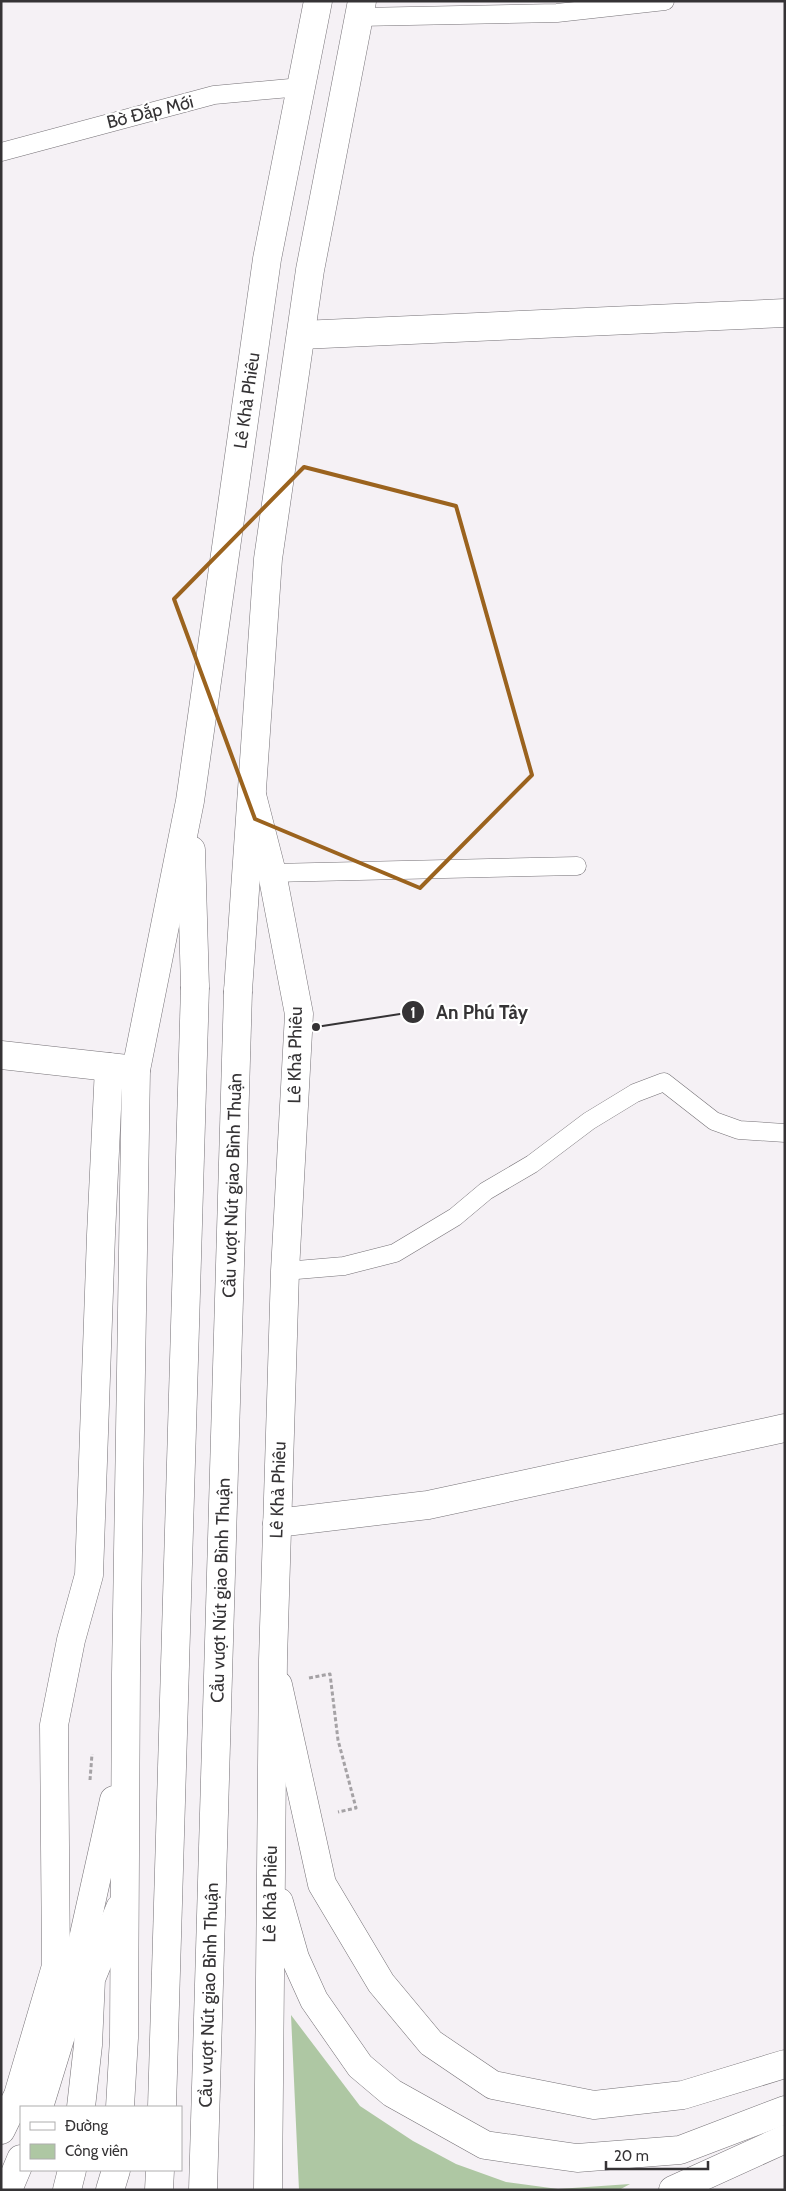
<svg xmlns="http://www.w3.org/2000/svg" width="786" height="2191" viewBox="0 0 786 2191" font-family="Cabin,sans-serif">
<rect width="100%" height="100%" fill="#f5f1f5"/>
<polygon fill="#aec7a3" points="291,2015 360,2106 413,2141 456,2164 506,2182 558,2189 630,2184 619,2190 299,2190"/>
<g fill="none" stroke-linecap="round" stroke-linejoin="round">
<g stroke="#757176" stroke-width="19">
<g id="lane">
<polyline points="359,17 557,13 665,1"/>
<polyline points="1,152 214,95 301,87"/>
<polyline points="272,873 577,866"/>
<polyline points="285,1271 344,1266 395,1253 455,1217 486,1191 532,1164 589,1121 635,1093 664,1082 714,1121 739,1130 785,1133"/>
</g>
</g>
<g stroke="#757176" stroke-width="29">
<g id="street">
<polyline points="301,335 785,313"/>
<polyline points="277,1523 428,1505 785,1428"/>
<polyline points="1,2130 18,2095 56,1966 54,1725 71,1640 89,1575 101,1235 109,1067"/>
</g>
</g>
<g stroke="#757176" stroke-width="29">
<g id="secondary">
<polyline points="1,1055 136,1070"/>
<polyline points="278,1685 322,1884 381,1983 431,2043 493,2085 594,2105 683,2095 785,2064"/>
</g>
</g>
<g stroke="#757176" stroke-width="29">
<g id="highway">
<polyline points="252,795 272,873 299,1014 285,1271 273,1660 268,2190"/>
<polyline points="191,850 195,987"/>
<polyline points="238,991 268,559 310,270 362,1"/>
<polyline points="279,1902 295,1958 314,2000 360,2066 392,2093 485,2145 577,2158 680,2150 785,2110"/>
<polyline points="39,2107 63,2029 114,1800"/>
<polyline points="81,2107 88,2045 91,1979 120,1908"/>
<path id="s1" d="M120,2107L124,2038L126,1673L136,1070L190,801L267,259L318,1"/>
<polyline points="8,2190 21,2159"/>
<polyline points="67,2190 72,2170"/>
<polyline points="110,2190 116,2170"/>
<polyline points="159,2190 160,2170"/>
<polyline points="673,2190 785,2139"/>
</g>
</g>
<g stroke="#a5a2a5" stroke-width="3" stroke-dasharray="4 2.5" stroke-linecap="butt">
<polyline points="309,1678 330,1674 338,1740 356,1808 338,1812"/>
<polyline points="90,1780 92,1754"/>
</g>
<use href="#lane" stroke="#fff" stroke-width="18"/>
<use href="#street" stroke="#fff" stroke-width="28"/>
<use href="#secondary" stroke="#fff" stroke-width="28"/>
<use href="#highway" stroke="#fff" stroke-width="28"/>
<g stroke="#757176" stroke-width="29" stroke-linecap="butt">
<g id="highway-bridge">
<polyline points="162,2107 195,987"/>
<path id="s2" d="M203,2190L238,991"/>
</g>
</g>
<use href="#highway-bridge" stroke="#fff" stroke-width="28"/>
</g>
<path fill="none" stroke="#9b631e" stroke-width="4" stroke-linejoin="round" d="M304,467L456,506L532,775L420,888L255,819L174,599Z"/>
<g text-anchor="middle" stroke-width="4.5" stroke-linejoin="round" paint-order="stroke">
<g font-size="18" fill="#353335" stroke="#fff">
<text transform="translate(150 112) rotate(-14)" y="6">Bờ Đắp Mới</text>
<text dy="6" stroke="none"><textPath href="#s1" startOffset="1716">Lê Khả Phiêu</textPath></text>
<text transform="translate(295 1055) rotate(-89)" y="6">Lê Khả Phiêu</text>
<text dy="6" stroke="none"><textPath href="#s2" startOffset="1005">Cầu vượt Nút giao Bình Thuận</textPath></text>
<text transform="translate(278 1490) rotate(-88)" y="6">Lê Khả Phiêu</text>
<text dy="6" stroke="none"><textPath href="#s2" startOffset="600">Cầu vượt Nút giao Bình Thuận</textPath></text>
<text transform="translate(270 1894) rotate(-89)" y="6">Lê Khả Phiêu</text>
<text dy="6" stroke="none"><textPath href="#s2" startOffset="195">Cầu vượt Nút giao Bình Thuận</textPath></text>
</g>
</g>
<path fill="none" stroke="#353335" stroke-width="2" d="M316 1027L413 1012"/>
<g fill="#353335" stroke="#fff" stroke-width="2">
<circle cx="316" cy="1027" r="5"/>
<circle cx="413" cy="1012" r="12"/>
</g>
<g font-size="15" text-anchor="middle" font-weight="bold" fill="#fff">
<text x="413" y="1018">1</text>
</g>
<g font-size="19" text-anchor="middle" font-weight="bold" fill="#353335" stroke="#fff" stroke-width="4.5" stroke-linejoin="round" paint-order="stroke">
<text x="482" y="1019">An Phú Tây</text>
</g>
<rect width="786" height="2191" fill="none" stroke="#353335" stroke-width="5"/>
<rect x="20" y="2106" width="162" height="65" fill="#ffffff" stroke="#aeadae"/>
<rect x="30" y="2122" width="25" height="8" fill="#ffffff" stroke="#aeadae"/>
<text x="65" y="2131" font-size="15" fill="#353335">Đường</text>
<rect x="30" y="2144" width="25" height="15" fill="#aec7a3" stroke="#aeadae"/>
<text x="65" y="2156" font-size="15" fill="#353335">Công viên</text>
<path d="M606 2161v8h102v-8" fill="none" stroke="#353335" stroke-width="2.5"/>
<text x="614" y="2161" font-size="15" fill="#353335" stroke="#ffffff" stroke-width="4" paint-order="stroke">20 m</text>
</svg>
